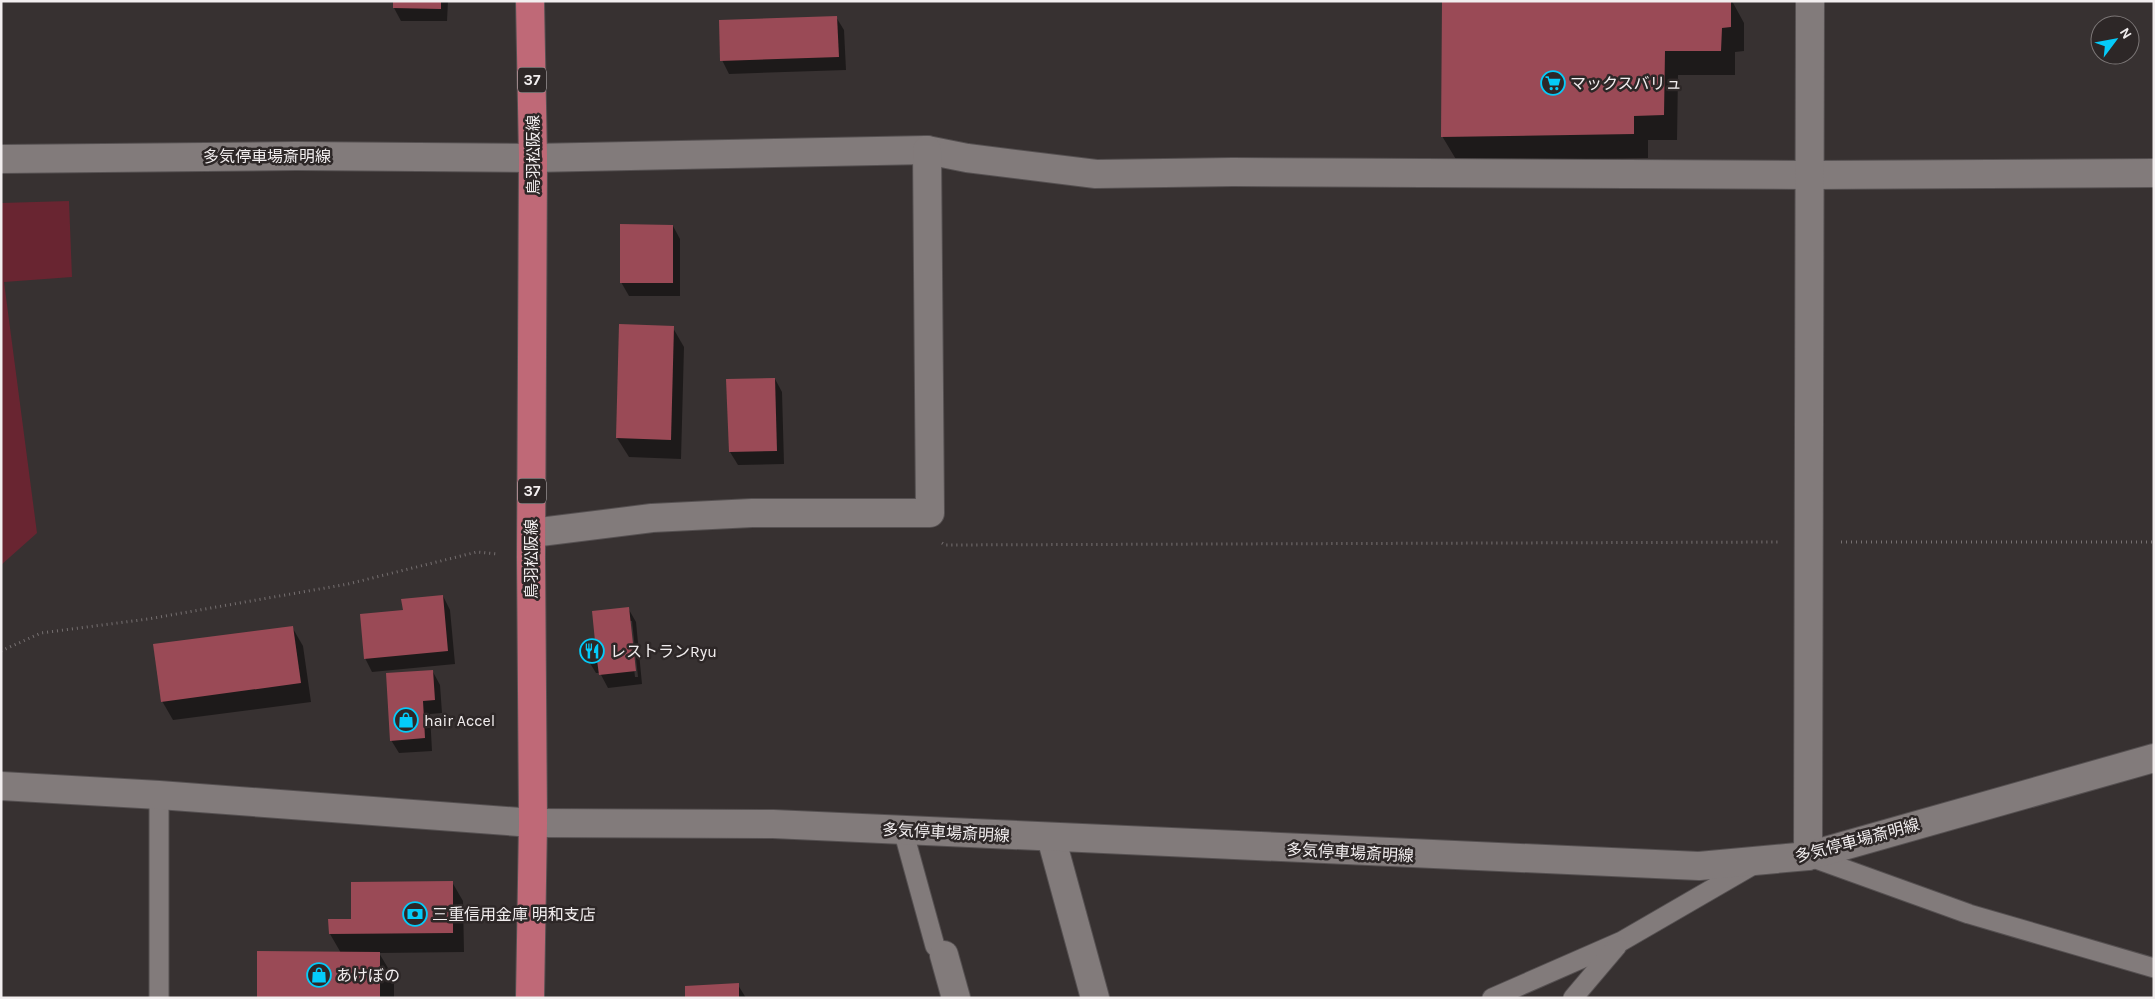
<svg xmlns="http://www.w3.org/2000/svg" width="2155" height="999" viewBox="0 0 2155 999" font-family="Karla,'Noto Sans JP',sans-serif">
<rect width="100%" height="100%" fill="#373131"/>
<polygon fill="#692531" points="69,201 72,277 4,282 37,533 1,565 1,203"/>
<g fill="#0007" fill-rule="evenodd">
<polygon points="394,1 448,1 447,21 401,21 394,8"/>
<polygon points="1443,1 1732,1 1744,23 1744,51 1735,52 1735,75 1678,75 1677,140 1648,140 1648,158 1457,161 1442,136"/>
<polygon points="836,17 844,30 846,70 729,74 722,60"/>
<polygon points="673,226 680,239 680,296 629,296 621,282"/>
<polygon points="673,328 684,347 681,459 629,457 617,438"/>
<polygon points="775,379 782,392 784,464 738,465 730,452"/>
<polygon points="443,596 450,610 455,664 372,672 365,658 404,611"/>
<path d="M628,608L636,622L642,684L608,688L600,673H596L588,660L596,642ZM629,621H632L638,677H635Z"/>
<polygon points="292,627 303,646 311,702 173,720 162,701"/>
<polygon points="433,672 440,685 442,713 430,714 432,751 399,753 391,740"/>
<polygon points="452,882 463,901 464,952 379,953 394,978 394,998 258,998 341,953 330,934 353,920"/>
<polygon points="738,985 746,998 686,998"/>
</g>
<g fill="#9a4a56">
<polygon points="393,1 441,1 441,9 393,8"/>
<polygon points="1442,1 1731,1 1731,27 1722,28 1721,51 1665,51 1664,115 1634,116 1634,134 1441,137"/>
<polygon points="837,16 839,57 720,61 719,20"/>
<polygon points="620,224 673,225 673,283 620,283"/>
<polygon points="619,324 674,326 671,440 616,438"/>
<polygon points="775,378 777,451 729,452 726,379"/>
<polygon points="443,595 448,651 364,659 360,614 403,610 401,599"/>
<polygon points="629,607 636,671 599,675 597,660 587,661 586,642 595,641 592,611"/>
<polygon points="293,626 301,683 161,702 153,644"/>
<polygon points="433,670 435,700 423,701 425,738 390,741 386,673"/>
<polygon points="453,881 453,933 329,934 328,919 351,919 351,882"/>
<polygon points="257,951 380,952 380,998 257,998"/>
<polygon points="739,983 739,998 685,998 685,986"/>
</g>
<g fill="none" stroke-linecap="round" stroke-linejoin="round">
<g stroke="#555051" stroke-width="21">
<g id="lane">
<polyline points="159,795 159,998"/>
<polyline points="903,830 935,946 944,955"/>
<polyline points="1808,856 1969,914 2154,968"/>
<polyline points="1492,998 1622,941 1755,864"/>
<polyline points="1573,998 1617,946"/>
</g>
</g>
<g stroke="#555051" stroke-width="30">
<g id="street">
<polyline points="533,158 927,150 967,158 1096,174 1233,172 1809,175 2154,173"/>
<polyline points="532,533 652,518 752,513 930,513 927,150"/>
<polyline points="1,786 159,795 533,823"/>
<polyline points="1051,837 1095,998"/>
<polyline points="1808,856 1810,1"/>
<polyline points="944,955 956,998"/>
</g>
</g>
<g stroke="#555051" stroke-width="30">
<g id="secondary">
<polyline points="1,159 296,156 533,158"/>
<polyline points="533,823 773,824 1699,866 1808,856 2154,758"/>
</g>
</g>
<g stroke="#555051" stroke-width="30">
<polyline id="primary" points="530,998 533,823 531,557 533,158 530,1"/>
</g>
<g stroke="#767071" stroke-width="3" stroke-dasharray="1 4" stroke-linecap="butt">
<polyline points="1841,542 2154,542"/>
<polyline points="942,543 945,545 1778,542"/>
<polyline points="1,651 41,633 148,619 348,584 477,552 498,554"/>
</g>
<use href="#lane" stroke="#827b7b" stroke-width="19"/>
<use href="#street" stroke="#827b7b" stroke-width="28"/>
<use href="#secondary" stroke="#827b7b" stroke-width="28"/>
<use href="#primary" stroke="#bf6977" stroke-width="28"/>
</g>
<defs>
<g id="supermarket-ring" transform="scale(1.25)"><circle r="9.5" fill="#2d2727" stroke="#05cbf9" stroke-width="1.5"/><path d="M-6-5.5h2.5l.6 2H6L4.5 2H-2.5L-4.4-4H-6ZM-1.5 3.2a1.3 1.3 0 1 0 .1 0ZM3 3.2a1.3 1.3 0 1 0 .1 0Z" fill="#05cbf9"/></g>
<g id="restaurant-ring" transform="scale(1.25)"><circle r="9.5" fill="#2d2727" stroke="#05cbf9" stroke-width="1.5"/><path d="M-5-6h1v4h1v-4h1v4h1v-4h1v5L-1.5 .5V6h-2V.5L-5-1ZM5-6V6H3V1.5H1.5Q1.5-4 5-6Z" fill="#05cbf9"/></g>
<g id="shop-ring" transform="scale(1.25)"><circle r="9.5" fill="#2d2727" stroke="#05cbf9" stroke-width="1.5"/><path d="M-5-2.5h2.3a2.7 3.5 0 0 1 5.4 0H5L5.5 6h-11ZM-1.5-2.5h3a1.5 2.3 0 0 0-3 0Z" fill="#05cbf9"/></g>
<g id="bank-ring" transform="scale(1.25)"><circle r="9.5" fill="#2d2727" stroke="#05cbf9" stroke-width="1.5"/><path d="M-6-4H6V4H-6ZM0-2.3a2.3 2.3 0 1 0 0 4.6a2.3 2.3 0 1 0 0-4.6Z" fill="#05cbf9"/></g>
</defs>
<g fill-rule="evenodd">
<use href="#supermarket-ring" x="1553" y="83"/>
<use href="#restaurant-ring" x="592" y="651"/>
<use href="#shop-ring" x="406" y="720"/>
<use href="#bank-ring" x="415" y="914"/>
<use href="#shop-ring" x="319" y="975"/>
</g>
<g text-anchor="middle" stroke-width="5" stroke-linejoin="round" paint-order="stroke">
<g fill="#2d2727" stroke="#b7b2b3" stroke-width="1">
<rect x="518" y="67.5" width="28" height="25" rx="4"/>
<rect x="518" y="478.5" width="28" height="25" rx="4"/>
</g>
<g font-size="15" font-weight="bold" fill="#f2eeef">
<text x="532" y="85">37</text>
<text x="532" y="496">37</text>
</g>
<g font-size="16" fill="#f2eeef" stroke="#2d2727" text-anchor="start">
<text x="1570" y="89">マックスバリュ</text>
<text x="610" y="657">レストランRyu</text>
<text x="424" y="726">hair Accel</text>
<text x="432" y="920">三重信用金庫 明和支店</text>
<text x="336" y="981">あけぼの</text>
</g>
<g font-size="16" fill="#f2eeef" stroke="#2d2727">
<text transform="translate(533 155) rotate(-90)" y="6">鳥羽松阪線</text>
<text x="267" y="162">多気停車場斎明線</text>
<text transform="translate(531 559) rotate(-90)" y="6">鳥羽松阪線</text>
<text transform="translate(946 832) rotate(3)" y="6">多気停車場斎明線</text>
<text transform="translate(1857 840) rotate(-15)" y="6">多気停車場斎明線</text>
<text transform="translate(1350 852) rotate(3)" y="6">多気停車場斎明線</text>
</g>
</g>
<rect width="2155" height="999" fill="none" stroke="#f2eeef" stroke-width="5"/>
<g transform="translate(2115 40) rotate(58)"><circle r="24" fill="#2d2727" stroke="#7c7777"/>
<path d="M0-4L9 19L0 12L-9 19Z" fill="#05cbf9"/>
<text y="-8" font-size="14" font-weight="bold" text-anchor="middle" fill="#f2eeef">N</text>
</g>
</svg>
